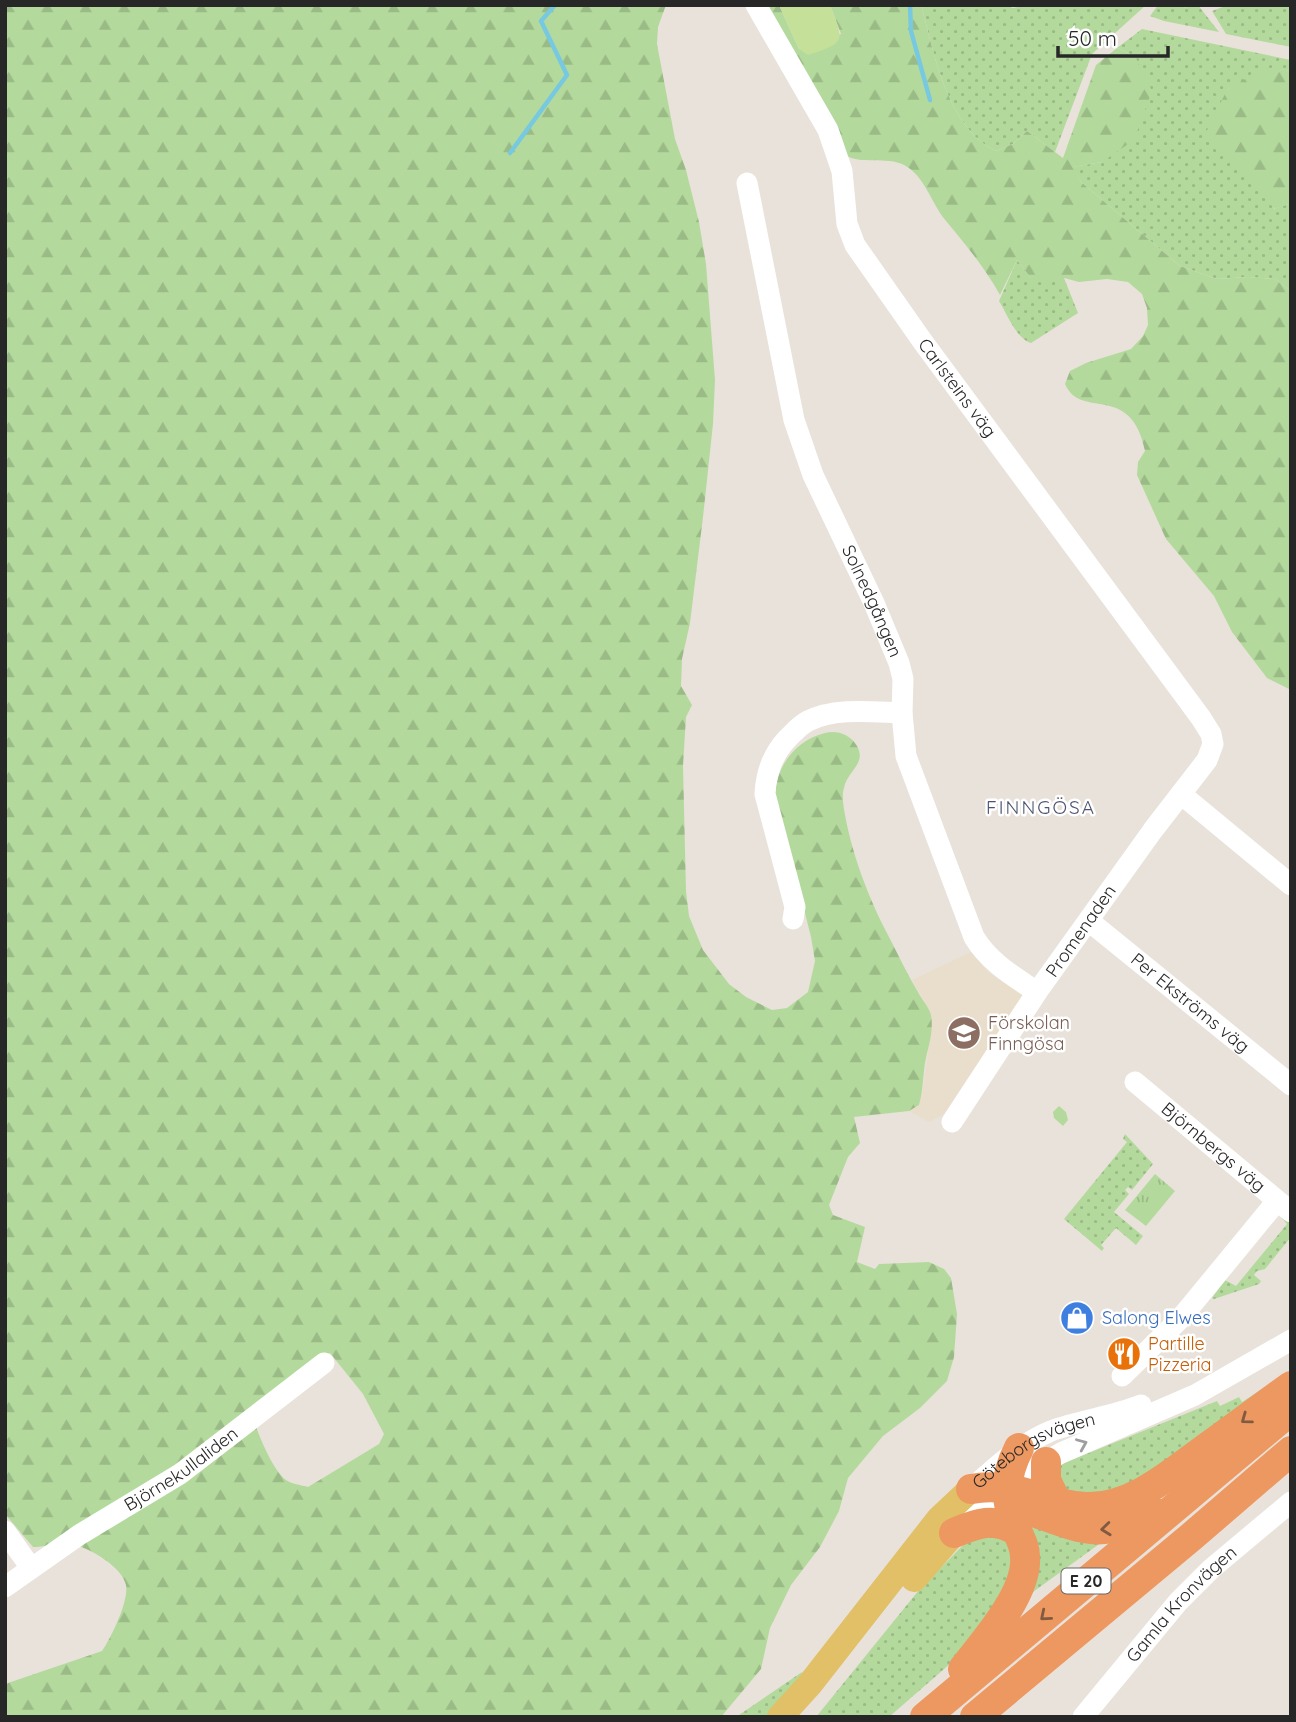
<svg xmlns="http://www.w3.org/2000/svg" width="1296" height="1722" viewBox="0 0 1296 1722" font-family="Quicksand,sans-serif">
<defs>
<pattern id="grass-dots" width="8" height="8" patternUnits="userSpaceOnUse" patternTransform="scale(1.75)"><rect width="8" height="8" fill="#b3da9c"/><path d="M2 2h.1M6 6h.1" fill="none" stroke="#9abb86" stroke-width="1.8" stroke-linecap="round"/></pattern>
<pattern id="forest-firs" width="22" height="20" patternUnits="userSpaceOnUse" patternTransform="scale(1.75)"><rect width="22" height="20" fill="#b3da9c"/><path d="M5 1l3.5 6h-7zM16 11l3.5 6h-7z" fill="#9abb86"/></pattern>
<pattern id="park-tufts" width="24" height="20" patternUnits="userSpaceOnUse" patternTransform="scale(1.75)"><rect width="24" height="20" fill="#b3da9c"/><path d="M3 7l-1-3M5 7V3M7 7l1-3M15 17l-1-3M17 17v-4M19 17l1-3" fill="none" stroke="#9abb86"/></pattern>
</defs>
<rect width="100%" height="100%" fill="#e9e2da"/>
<polygon fill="#e9decb" points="971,952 989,973 1023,995 944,1114 929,1122 909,1111 919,1105 923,1089 932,1024 930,1011 912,980"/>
<g fill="url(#grass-dots)">
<path d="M921,5H1009L1012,8L1028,5H1146L1092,54L1055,152L1027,131L1013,144L996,151C947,128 934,52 921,5Z"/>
<path d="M1158,5C1173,5 1185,10 1198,5L1219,32L1164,21L1150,16Z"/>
<polygon points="1228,5 1291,6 1291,47 1226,34 1212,11"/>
<path d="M1142,29L1291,60V71C1261,66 1252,78 1227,90L1274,209L1291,203V291L1275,279L1248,277L1217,279L1180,266L1081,182L1072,167L1102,162L1135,56L1117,48Z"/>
<path d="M1017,260L1031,278H1064L1078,313L1031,343C1016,338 1007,314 999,301Z"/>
<polygon points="1125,1134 1153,1164 1132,1190 1128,1187 1125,1190 1129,1194 1114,1212 1143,1236 1136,1245 1116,1228 1101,1245 1104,1248 1102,1251 1064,1219 1127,1142 1123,1139"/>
<polygon points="1279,1215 1291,1222 1291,1237 1265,1269 1257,1271 1254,1275 1261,1281 1259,1284 1214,1299 1212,1298 1225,1280 1236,1286 1287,1224"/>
<polygon points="1291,1370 1291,1375 1138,1482 1093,1498 1062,1489 1059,1465 1217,1401 1220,1406 1239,1397 1242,1402"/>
<polygon points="1024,1521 1109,1537 1026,1597"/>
<polygon points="989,1530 1015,1547 1008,1589 951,1663 889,1717 816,1717 919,1590 969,1539"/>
<polygon points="802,1672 801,1681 769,1717 736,1717"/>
</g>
<g fill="url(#forest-firs)" fill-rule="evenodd">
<path d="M5,5H666L658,27L657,44L675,139L686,170L699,222L706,264L715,380L713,424L703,517L690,623L682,659L681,686L692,705L686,717L683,766L686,891L689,916L703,950L729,984L746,997L772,1010L787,1008L808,992L815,961L811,937L775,794C777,765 796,740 825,733C837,730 850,734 857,746C867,764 847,771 844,788C842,794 843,803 844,809C851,852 868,897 888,935C898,954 907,974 918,992C922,1000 929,1007 931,1015C934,1032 928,1047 925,1063C923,1077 923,1091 919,1105L909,1111L854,1117L860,1143L848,1157L829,1205L833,1215L865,1227L857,1262L875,1269L879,1264L929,1262L944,1269L951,1278L957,1314L954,1357L947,1381L920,1408L883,1436L848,1478L839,1511L820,1547L791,1585L770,1628L761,1669L721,1717H5V1684L102,1651C111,1638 129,1601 126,1585C122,1567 92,1550 76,1545C61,1541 47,1547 33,1547L5,1514ZM330,1353L363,1394L384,1434L379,1444L308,1487C302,1485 291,1484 286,1480C272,1470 256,1429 251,1412Z"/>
<path d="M763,5H779L799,49L841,34L830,5H921C934,52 947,128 996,151L1013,144L1027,131L1063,158L1096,65L1117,48L1135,56L1152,91L1134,140L1102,162L1073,167L1081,182L1180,266L1217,279L1248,277L1275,279L1291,291V690L1267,678L1232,632L1214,596L1166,539L1137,475L1138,462L1145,451C1131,381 1081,421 1065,384L1070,371L1086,363L1131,349L1143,336L1148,325L1147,308L1142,294L1128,282L1107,279L1079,282L1064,278H1031L1017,260L1000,295C985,268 966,245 946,221C931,203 925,176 904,165C887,156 858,165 846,155Z"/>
<polygon points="1274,68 1291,71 1291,203 1275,209 1205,134 1227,90 1255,73"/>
</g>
<g fill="url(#park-tufts)">
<polygon points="1059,1106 1066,1112 1068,1120 1063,1126 1054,1118 1053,1112"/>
<polygon points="1155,1174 1175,1191 1146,1226 1125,1210"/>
</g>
<path fill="#c5e099" d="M779,5H830C844,42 847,42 808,55L799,49Z"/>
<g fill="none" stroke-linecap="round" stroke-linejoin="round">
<g stroke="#77c9e1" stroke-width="4.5">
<polyline points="910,5 911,31 930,100"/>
<polyline points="510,153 567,75 541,21 555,5"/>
</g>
<g stroke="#fff" stroke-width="21">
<path id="s1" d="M756,5L828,130L842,171L847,224L855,245L923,342L1201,718L1211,734L1213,744L1207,760L1153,830L1037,992L952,1122"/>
<path id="s2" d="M747,183L794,420L813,475L874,603L899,663L903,679L902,713L906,756L974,937C989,962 1013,976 1037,992"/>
<polyline points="1181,794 1291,885"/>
<path d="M793,919L795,907L765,794C766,773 772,755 787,739C794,732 800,725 808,721C835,707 873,712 902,713"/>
<path id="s3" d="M1089,921L1291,1085"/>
<path id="s4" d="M1135,1082L1291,1212"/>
<polyline points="1122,1376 1180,1319 1277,1201"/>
<path id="s5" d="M971,1489C996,1467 1020,1444 1051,1431C1080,1420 1112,1417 1141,1405"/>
<polyline points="960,1527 993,1498 1025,1474 1061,1453 1195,1395 1291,1340"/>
<polyline points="5,1531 31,1568"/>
<path id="s6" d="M5,1587L79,1535L180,1474L324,1363"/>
<path id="s7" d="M1083,1717L1178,1602L1211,1569L1291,1502"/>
</g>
<g stroke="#e1c067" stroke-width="26">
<polyline points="914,1579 954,1533"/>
<polyline points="780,1717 810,1684 939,1519 971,1489"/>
</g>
<g stroke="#ed9861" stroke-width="30">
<polyline points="1046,1462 1046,1480 1056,1501"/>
<path d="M971,1489C1016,1480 1046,1506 1086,1507C1134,1509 1176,1469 1213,1443C1239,1424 1265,1405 1291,1386"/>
<path d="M1028,1510C1080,1528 1100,1542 1153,1512"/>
<path d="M954,1533C977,1523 994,1517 1017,1531"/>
<path d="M963,1669C984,1642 1028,1593 1025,1557C1025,1547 1021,1540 1017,1531C1005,1499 1003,1479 1019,1448"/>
<polyline points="925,1717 1291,1410"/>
<polyline points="975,1717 1191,1537 1291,1451"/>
</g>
</g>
<defs><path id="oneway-chevron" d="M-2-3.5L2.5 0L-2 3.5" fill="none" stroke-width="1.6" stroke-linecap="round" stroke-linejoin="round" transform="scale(1.75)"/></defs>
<g stroke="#805a41">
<use href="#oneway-chevron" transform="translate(1246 1419) rotate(144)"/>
<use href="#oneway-chevron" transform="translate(1106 1529) rotate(174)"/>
<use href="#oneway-chevron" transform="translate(1045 1616) rotate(140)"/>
</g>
<use stroke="#9e9e9e" href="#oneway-chevron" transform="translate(1082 1444) rotate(-23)"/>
<defs>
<g id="school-disc" transform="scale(1.75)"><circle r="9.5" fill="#8d6e63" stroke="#fff"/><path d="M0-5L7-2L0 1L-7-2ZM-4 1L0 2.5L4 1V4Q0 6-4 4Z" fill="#fff"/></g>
<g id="shop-disc" transform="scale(1.75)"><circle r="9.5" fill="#3f7fe0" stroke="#fff"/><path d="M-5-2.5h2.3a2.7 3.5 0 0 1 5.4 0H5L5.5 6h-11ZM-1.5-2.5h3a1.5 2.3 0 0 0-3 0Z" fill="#fff"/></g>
<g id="restaurant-disc" transform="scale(1.75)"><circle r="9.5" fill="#e8710a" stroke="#fff"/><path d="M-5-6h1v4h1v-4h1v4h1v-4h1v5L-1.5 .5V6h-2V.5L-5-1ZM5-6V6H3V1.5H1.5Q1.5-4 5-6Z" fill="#fff"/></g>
</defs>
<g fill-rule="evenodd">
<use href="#school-disc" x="964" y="1033"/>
<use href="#shop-disc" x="1077" y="1318"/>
<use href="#restaurant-disc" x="1124" y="1354"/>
</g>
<g text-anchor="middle" stroke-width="5" stroke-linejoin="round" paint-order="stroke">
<rect fill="#fff" stroke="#686868" stroke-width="2" x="1061.5" y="1568.5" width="49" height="25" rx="5"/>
<g font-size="16" font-weight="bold" fill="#272727">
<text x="1086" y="1587">E 20</text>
</g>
<g font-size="18" fill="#272727" stroke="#fff">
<text dy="6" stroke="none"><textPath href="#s1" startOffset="439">Carlsteins väg</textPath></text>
<text dy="6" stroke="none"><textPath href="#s2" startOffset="439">Solnedgången</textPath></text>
<text transform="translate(1081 931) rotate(-55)" y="6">Promenaden</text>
<text dy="6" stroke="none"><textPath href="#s3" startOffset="130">Per Ekströms väg</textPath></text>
<text dy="6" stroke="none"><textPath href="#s4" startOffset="102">Björnbergs väg</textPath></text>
<text dy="6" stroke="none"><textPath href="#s5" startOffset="75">Göteborgsvägen</textPath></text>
<text dy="6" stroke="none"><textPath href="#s6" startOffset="212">Björnekullaliden</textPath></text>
<text dy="6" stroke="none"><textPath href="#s7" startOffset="150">Gamla Kronvägen</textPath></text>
</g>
<g font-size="18" fill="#785e54" stroke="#fff" text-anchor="start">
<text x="988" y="1029">Förskolan<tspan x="988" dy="21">Finngösa</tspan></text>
</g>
<g font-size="18" fill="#366cbe" stroke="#fff" text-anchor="start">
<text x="1102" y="1324">Salong Elwes</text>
</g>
<g font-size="18" fill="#c56008" stroke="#fff" text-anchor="start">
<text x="1148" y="1350">Partille<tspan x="1148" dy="21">Pizzeria</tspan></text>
</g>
<g font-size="19" letter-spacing="2" fill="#4d5573" stroke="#fff">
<text x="1041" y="814">FINNGÖSA</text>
</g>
</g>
<rect width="1296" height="1722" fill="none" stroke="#272727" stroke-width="14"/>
<path d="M1058 46v10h110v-10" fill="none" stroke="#272727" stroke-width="3.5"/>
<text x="1068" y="46" font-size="21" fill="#272727" stroke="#ffffff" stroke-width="5" paint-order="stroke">50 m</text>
</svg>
